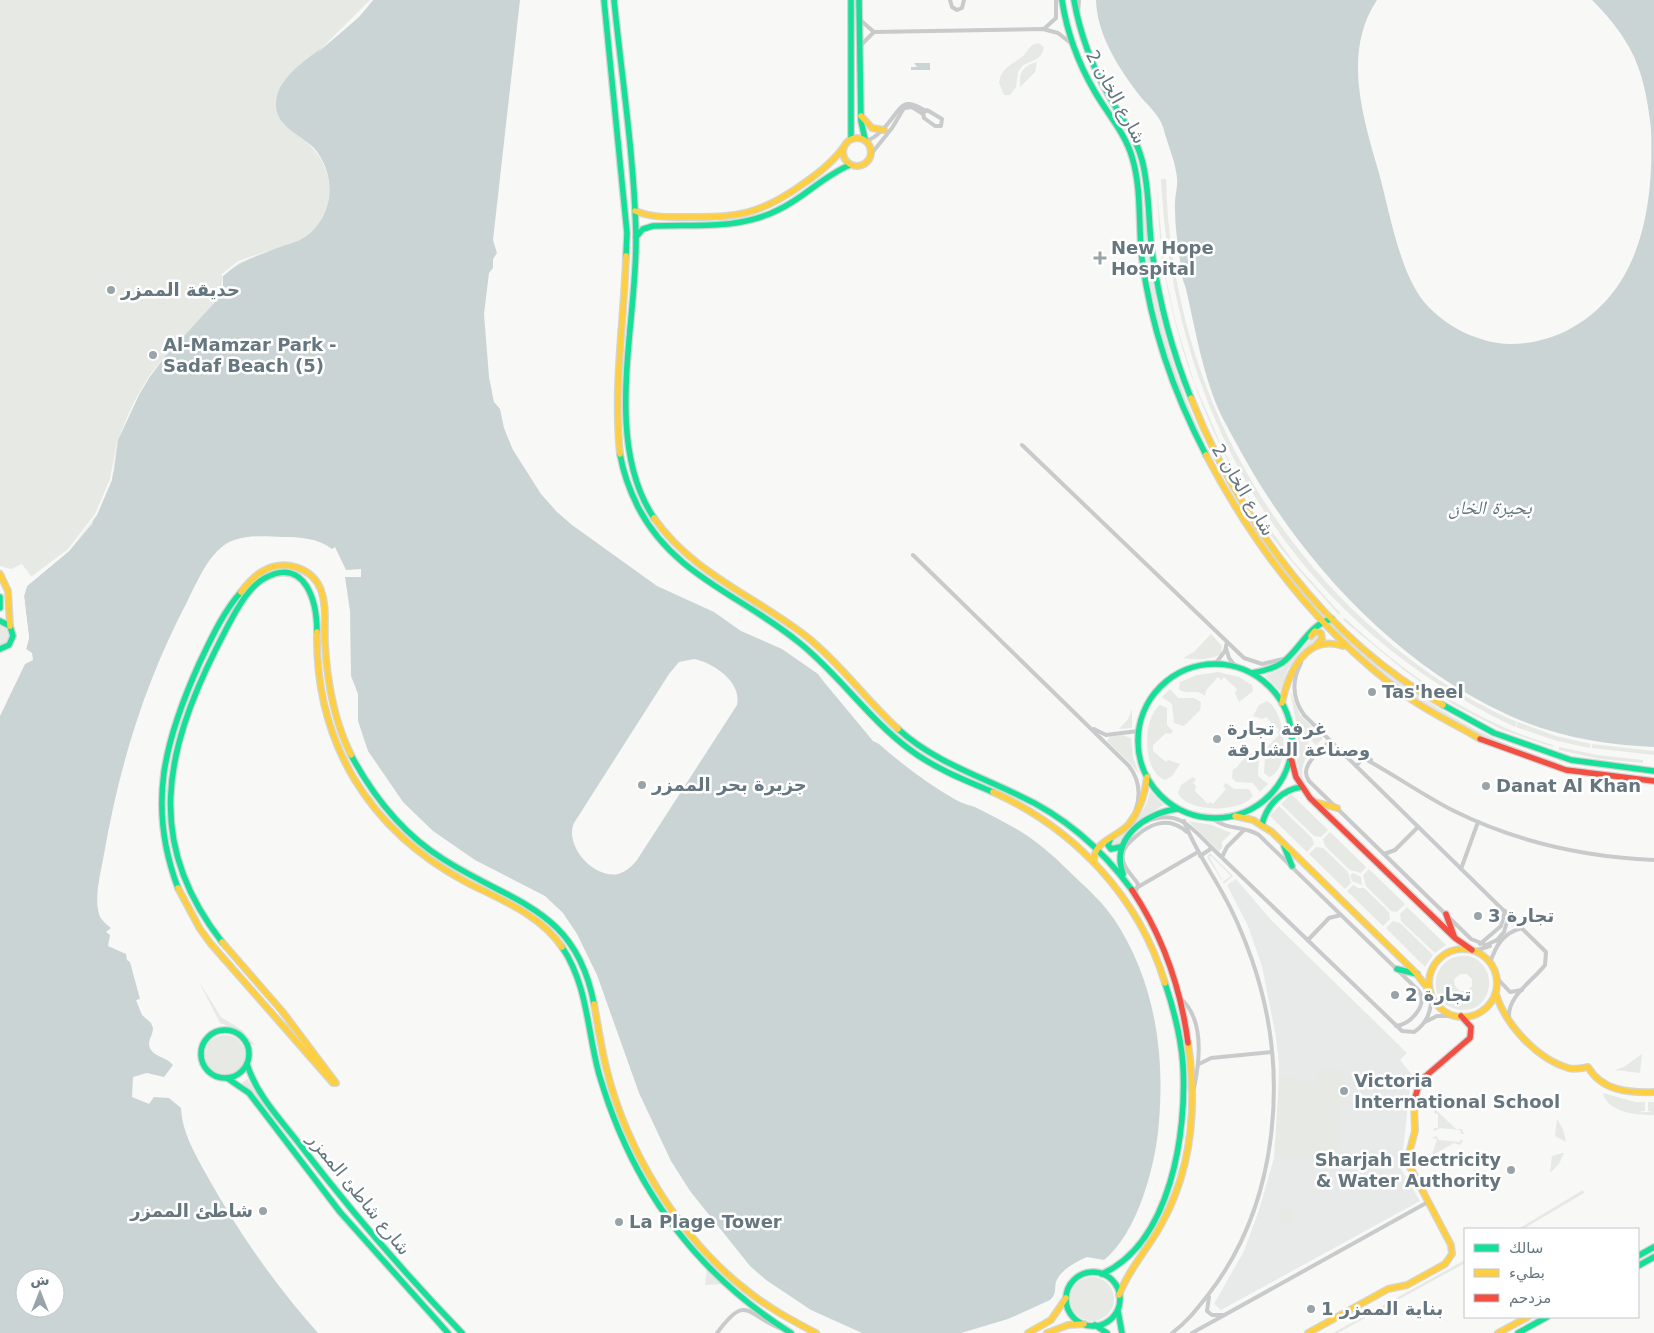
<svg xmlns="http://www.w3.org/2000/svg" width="1654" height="1333" viewBox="0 0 1654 1333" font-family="'DejaVu Sans','Noto Naskh Arabic',sans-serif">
<rect width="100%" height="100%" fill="#f8f8f7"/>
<polygon fill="#e8e9e9" points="1236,879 1272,921 1407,1053 1400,1060 1413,1076 1413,1080 1410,1086 1401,1169 1420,1201 1221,1310 1214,1304 1244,1251 1259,1210 1274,1158 1278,1095 1279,1065 1276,1037 1262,966 1248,926 1227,885"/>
<g fill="#e7e9e5" fill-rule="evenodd">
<path d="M0,0H373C360,13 347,28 333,40C318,53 287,71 280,89C265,126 298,129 315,151C336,176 334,214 308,236C296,246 283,245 270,251C254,256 238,268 223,276C220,316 170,345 148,378C137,395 125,419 119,439C116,446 118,454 116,462C114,475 109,490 104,502C90,535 60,556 33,579L22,564L11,569L0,566Z"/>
<path d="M1038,43L1044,47C1042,61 1031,60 1022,66L1018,72L1016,87L1010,95H1004L999,83C1001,67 1012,65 1023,56C1029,50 1029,45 1038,43Z"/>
<path d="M1037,62L1035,72L1020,87C1019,72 1023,66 1037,62Z"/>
<path d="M1161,179H1166C1170,348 1241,508 1366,622C1410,663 1461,698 1517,722L1515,727C1294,623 1173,419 1161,179Z"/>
<polygon points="1156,181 1164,263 1162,264"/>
<polygon points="1142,188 1150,264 1147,264 1142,209"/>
<path d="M1163,265L1176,323L1194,382L1222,447L1255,508C1208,433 1178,352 1163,265Z"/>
<path d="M1148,273H1151C1166,360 1198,440 1244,516L1242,518C1226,489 1208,460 1195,430C1172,380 1158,327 1148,273Z"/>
<path d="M1258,512L1293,561L1340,613L1339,615C1325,598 1258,528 1258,512Z"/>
<polygon points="1249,523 1280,566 1324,617 1322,619 1277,568 1246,525"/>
<path d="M1345,618C1405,674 1473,722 1553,745V747L1503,730L1454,705L1405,671L1343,620Z"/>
<polygon points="0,625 7,628 10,636 6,643 0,645"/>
<path d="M1335,627C1399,687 1471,737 1557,762L1556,765C1535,757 1512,750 1491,741C1432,716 1379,673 1333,629Z"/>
<path d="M1211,634L1222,646L1221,654C1212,660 1193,660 1183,658L1194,652Z"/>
<polygon points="1316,634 1320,637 1288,669 1280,691 1265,676 1283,668"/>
<path d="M1218,672L1239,677L1252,685L1253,691L1239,702L1235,693L1237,689L1224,677L1221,680L1218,677L1206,690L1205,696C1197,688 1186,696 1179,689L1180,682L1197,675Z"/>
<polygon points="1170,689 1178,698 1194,698 1201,702 1200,710 1184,726 1174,723 1172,704 1162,697"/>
<path d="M1290,691L1300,715L1323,738L1316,745L1311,740L1308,743L1313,748C1305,757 1299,769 1304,781H1302L1297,762L1298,732Z"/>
<path d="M1267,701C1286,711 1291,770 1269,777L1264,773L1265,756L1259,748L1261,746L1266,748L1279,735L1277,732L1279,730L1266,717L1262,719L1253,716L1259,705Z"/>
<path d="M1160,705L1167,708V725L1173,731L1170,734L1166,733L1153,745V751L1166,762L1168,760L1180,764L1172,776L1165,780C1142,772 1142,718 1160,705Z"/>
<polygon points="1132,709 1132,728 1119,729 1128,719"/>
<polygon points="1518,722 1556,736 1591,744 1590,748 1557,741 1516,727"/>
<polygon points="1122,735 1131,738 1133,757 1139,774 1131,764 1107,741 1110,737"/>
<polygon points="1592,744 1654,751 1654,755 1592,748"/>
<polygon points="1559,747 1597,755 1643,760 1643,763 1600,759 1559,750"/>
<polygon points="1249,753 1259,758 1258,776 1268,784 1260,792 1253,783 1236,782 1232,778 1233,769 1236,768"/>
<path d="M1193,777L1196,780L1193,783L1196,786L1195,791L1208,804L1210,802L1213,804L1226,789L1223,786L1226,783L1234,789H1249L1253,796C1241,813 1187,813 1178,793L1181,785Z"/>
<path d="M1150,791L1164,805L1144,816L1116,847H1113L1112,842C1129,829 1146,813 1150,791Z"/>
<polygon points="1291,794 1328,830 1321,837 1314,836 1281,804"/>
<polygon points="1279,806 1312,838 1314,844 1307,852 1270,816"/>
<polygon points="1188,821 1212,825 1231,833 1222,842 1222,848 1219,851"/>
<polygon points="1330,832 1366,867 1361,873 1350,870 1325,846 1323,839"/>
<polygon points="1316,847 1323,848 1348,872 1351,883 1345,889 1309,854"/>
<path d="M1210,853L1233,876L1224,884L1207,857ZM1209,856H1211L1231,876L1223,882Z"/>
<polygon points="1369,869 1405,904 1397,912 1391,911 1366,886 1363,875"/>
<polygon points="1353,873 1361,877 1362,885 1352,881 1350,875"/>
<polygon points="1353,885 1358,888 1364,888 1389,912 1390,919 1383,926 1347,891"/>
<polygon points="1407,907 1446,945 1435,953 1401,921 1400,914"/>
<polygon points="1393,921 1400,923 1433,955 1425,967 1386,928"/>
<path d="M1469,956C1502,966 1492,1017 1457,1009C1423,1002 1432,951 1469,956ZM1460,974H1467L1472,979V986L1467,991H1460L1455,986L1454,979Z"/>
<polygon points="198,980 221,1017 242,1030 255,1045 250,1044 238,1030 220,1023"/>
<circle cx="225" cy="1055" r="20"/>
<polygon points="1642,1054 1640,1073 1615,1070 1624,1067"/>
<polygon points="1318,1068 1341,1070 1345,1075 1338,1156 1329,1163 1275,1158 1280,1077 1317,1081"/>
<polygon points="247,1079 266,1107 264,1109 242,1083"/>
<path d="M1603,1093L1635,1102H1645V1111L1637,1112H1652L1648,1111V1102H1654V1115C1638,1116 1607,1112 1603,1093Z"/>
<polygon points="1436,1104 1434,1108 1456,1129 1462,1129 1464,1134 1461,1134 1460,1130 1440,1128 1434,1131 1434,1128 1438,1128 1438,1114 1434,1113 1434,1105"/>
<polygon points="1557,1119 1563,1129 1566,1142 1555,1136"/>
<polygon points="1436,1136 1439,1140 1460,1142 1461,1139 1463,1141 1460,1145 1454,1143 1426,1159 1428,1163 1426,1163 1425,1162 1427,1154 1432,1155 1437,1139 1432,1138"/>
<path d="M1376,1150L1380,1155L1379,1162L1373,1167L1372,1164L1371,1167C1366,1163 1367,1156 1371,1151Z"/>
<polygon points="1562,1153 1564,1153 1559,1164 1550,1173 1552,1156"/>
<polygon points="1583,1190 1584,1193 1523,1229 1518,1229"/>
<polygon points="1287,1208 1291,1210 1294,1217 1292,1222 1285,1224 1287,1220 1282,1223 1277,1216 1281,1209"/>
<polygon points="1465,1260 1465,1263 1338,1333 1333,1333"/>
<polygon points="707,1269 722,1284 705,1285"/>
<circle cx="1092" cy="1299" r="22"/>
</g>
<g fill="#cad4d5" fill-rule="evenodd">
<path d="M373,0H520L493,240L497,253L493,259V268L489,273L484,314L489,377L494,402L500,409L504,428L513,450L541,494L557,512L572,525L657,586L714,612L741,631L782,649L818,674L824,682L873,741L879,744C903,765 928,784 956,800C963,804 970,805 977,808C991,815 1006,823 1020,831C1041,844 1059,861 1075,877C1089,890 1103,903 1114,919C1154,979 1165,1051 1159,1122C1156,1164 1138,1233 1104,1260L1087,1257C1076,1262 1060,1270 1056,1282C1054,1290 1057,1294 1050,1300L1008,1319L961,1333H862L811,1310L766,1280L750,1266L690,1191L671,1161L639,1093L597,975L577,934L563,913L545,896L475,860L433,831L403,802L368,751L358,721V694L351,676L350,611L345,577H361V569L346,570L335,547L332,549C318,538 299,537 282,537C263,536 239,534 223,546C207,558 197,582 188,600C145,682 120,763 104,854C101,871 94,897 99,914C101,920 106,924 111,928L106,932L110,935L108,946L126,954L127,960L130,962L140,999L136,1000L142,1015L151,1023L153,1028C153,1034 149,1039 149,1044C150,1057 166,1056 173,1065L164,1077L147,1073L133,1077L132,1097L149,1104L154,1097L169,1098L181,1108C182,1134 198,1159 210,1181C241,1236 276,1286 318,1333H0V716L25,664L33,660L32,653L26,649L29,638L24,596L27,586L69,551L92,524L114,471L118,440L139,395L149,378L164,358L217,300L223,287V276C237,262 256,257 272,250C288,243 303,243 315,228C335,206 334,171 314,148C298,132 270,125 277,96C283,72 314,55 332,40C347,28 361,15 373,0ZM694,659C714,663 742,682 737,705L637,860C632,866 626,872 618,874C594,879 564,846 574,823L669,674L679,662ZM25,1278H55V1308H25Z"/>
<path d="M1096,0H1377C1342,52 1363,118 1379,173C1389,210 1398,263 1419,295C1433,316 1458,332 1481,339C1509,349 1542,343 1568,330C1642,291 1654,205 1651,129C1648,102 1643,71 1629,47C1619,29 1606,14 1592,0H1654V747C1602,745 1553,736 1506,714C1393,662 1300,559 1241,452C1231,433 1219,414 1212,393C1200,359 1194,324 1186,289C1185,284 1182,280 1182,274C1179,253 1175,230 1175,209C1174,198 1178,188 1177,178C1176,164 1169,148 1165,134C1162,117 1150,108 1140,96C1119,69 1097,35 1096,0Z"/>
<polygon points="914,63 930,63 930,70 911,70 911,67 917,67"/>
</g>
<g fill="#f8f8f7">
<polygon points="370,0 373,0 359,17 317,53"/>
<polygon points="270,250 239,263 223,276 221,275 238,261"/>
<polygon points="118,435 112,480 97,515 69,551 27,586 24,596 29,638 26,649 24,648 27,638 22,596 24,585 28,579 68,549 95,514 110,479"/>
</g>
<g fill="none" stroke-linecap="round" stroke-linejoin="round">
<g stroke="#d4d5d5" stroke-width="8">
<g id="fast">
<polyline points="604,0 627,233 626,256"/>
<path d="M614,0C622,78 634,156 636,234C638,322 602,440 654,518"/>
<polyline points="851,0 851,139"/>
<polyline points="859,0 861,121 865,139"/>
<path d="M1062,0C1067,33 1078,63 1095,92C1107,113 1125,133 1132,157C1142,189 1138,226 1142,259C1151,328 1174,394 1206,455"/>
<path d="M1074,0C1080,34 1092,66 1109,96C1121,117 1136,137 1142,160C1150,190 1148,221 1152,251C1159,302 1172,351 1191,398"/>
<path d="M636,237L643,229L653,226C695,224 739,230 778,210C804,198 823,176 850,165"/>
<path d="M620,454C623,472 630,491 638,507C674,577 744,596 801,644C840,676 869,719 909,749C934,768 964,780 993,792"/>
<polyline points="0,597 0,608"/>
<polyline points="0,621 10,626 13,636 9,645 0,649"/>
<circle cx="1215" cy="741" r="77"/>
<path d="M1252,673C1263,671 1273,669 1282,663C1300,650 1309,624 1332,619"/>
<polyline points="1443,705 1494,733 1571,760 1654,771"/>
<path d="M898,729C933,761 977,775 1018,795C1064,816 1102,849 1132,890"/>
<path d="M351,755C373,796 403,834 443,859C513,904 576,908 594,1004"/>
<path d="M1262,825C1266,806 1282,789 1302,787"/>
<polyline points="1110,840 1108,845 1111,849 1120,847"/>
<polyline points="1284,846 1292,866"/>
<path d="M1123,874C1110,839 1145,813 1177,809"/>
<path d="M178,888C147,806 164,742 199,664C211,639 223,612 241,592"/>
<path d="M222,942C145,844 164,753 216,649C227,628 244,589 265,578C306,556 317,603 317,632"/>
<path d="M562,947C588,986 587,1030 599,1074C631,1184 694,1272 791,1333"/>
<polyline points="1397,969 1417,974"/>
<circle cx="225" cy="1054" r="24"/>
<path d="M247,1064C257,1096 281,1120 301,1146C351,1211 405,1274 462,1333"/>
<polyline points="227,1078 249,1093 340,1212 448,1333"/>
<polyline points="1638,1256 1654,1247"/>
<polyline points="1638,1266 1654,1257"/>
<circle cx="1093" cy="1299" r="27"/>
<path d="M1102,1274C1171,1243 1187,1132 1183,1065C1181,1037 1174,1010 1165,983"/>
<polyline points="1118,1311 1122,1333"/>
<polyline points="1095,1325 1107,1333"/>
<polyline points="1518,1333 1547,1317"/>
</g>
</g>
<g stroke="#d4d5d5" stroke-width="8">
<g id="slow">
<polyline points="861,116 872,128 884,130"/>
<circle cx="857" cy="152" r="14"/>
<path d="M635,211C653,218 669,217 688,217C737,218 760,214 800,186C816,175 831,164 843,148"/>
<path d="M1191,398C1239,519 1326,641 1443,705"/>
<path d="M620,454C613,387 624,323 626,256"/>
<path d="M1206,455C1256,550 1321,634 1408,697C1430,713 1457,725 1480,739"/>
<path d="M654,518C692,573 755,596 807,637C841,664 866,700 898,729"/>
<polyline points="0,574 8,591 10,626"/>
<path d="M241,592C247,584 254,576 263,571C284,559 312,567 321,590C327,607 324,625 325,643C327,681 334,721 351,755"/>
<path d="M317,632C315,743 369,830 466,882C499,899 540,914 562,947"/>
<polyline points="1311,636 1315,631 1321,633 1322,639 1317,644"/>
<path d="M1282,703C1288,673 1306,633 1343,646"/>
<path d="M993,792C1075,829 1139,897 1165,983"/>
<polyline points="1315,802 1337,808"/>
<polyline points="1235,816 1253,820 1272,832 1415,972 1430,991"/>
<path d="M1094,861C1093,841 1118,837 1129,824C1140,810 1145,794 1147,777"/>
<polyline points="178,888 200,929 211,944 333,1083 336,1083 282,1011 222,942"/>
<circle cx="1463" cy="983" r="34"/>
<path d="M1496,994C1505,1024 1537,1059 1568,1068C1575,1070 1582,1068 1588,1067C1602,1091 1629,1093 1654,1092"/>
<path d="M594,1004C598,1025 601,1047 606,1067C626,1150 678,1236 745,1289C767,1307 791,1320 816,1333"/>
<path d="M1119,1295C1129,1268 1149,1248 1162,1223C1192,1168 1197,1104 1188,1043"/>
<polyline points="1028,1333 1051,1320 1066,1298"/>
<polyline points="1047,1333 1068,1325 1084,1324"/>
<polyline points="1308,1333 1388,1289 1407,1285 1445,1264 1452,1254 1451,1245 1409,1165 1408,1157 1415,1131 1414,1101"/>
<polyline points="1498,1333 1528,1317"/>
</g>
</g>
<g stroke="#d4d5d5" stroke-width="8">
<g id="jam">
<polyline points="1480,739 1566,770 1654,781"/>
<polyline points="1291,758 1296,777 1310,798 1455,938 1472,950"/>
<path d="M1132,890C1162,935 1181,989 1188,1043"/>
<polyline points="1446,914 1454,936"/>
<polyline points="1414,1101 1420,1081 1470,1038 1471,1027 1461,1016"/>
</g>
</g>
<g stroke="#c9cacb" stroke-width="4">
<polyline points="950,0 952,7 957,10 962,8 964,0"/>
<polyline points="1078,13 1079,0"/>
<polyline points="859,19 874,32"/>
<polyline points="1045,28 1056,18 1056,0"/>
<polyline points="861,45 874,32 1043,29 1058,33 1072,44"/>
<polygon points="927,110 942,119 941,126 935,126 924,118 923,113"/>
<path d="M866,141C886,135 897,105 907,104C914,103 920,108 926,111"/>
<polyline points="872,153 892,128 904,108 912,107 923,114"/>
<polyline points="1022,445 1244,658 1262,664 1283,659"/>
<path d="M913,555L1129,766C1139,779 1141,793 1136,809"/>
<polyline points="1226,648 1229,658 1236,667"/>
<path d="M1301,663C1292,680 1292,698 1304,715L1546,952L1545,965C1533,981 1507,996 1509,1018"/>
<polyline points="1215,664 1225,651 1227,642"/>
<polyline points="1094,729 1106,735 1138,731"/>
<path d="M1330,741C1320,752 1298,766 1309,781L1471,939L1486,945L1497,940"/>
<polyline points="1346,757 1357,750 1371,760"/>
<path d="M1356,766L1362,759L1367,760C1396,776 1423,795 1452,810C1514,841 1585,857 1654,860"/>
<path d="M1211,818C1229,831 1244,825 1259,835L1419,991C1428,1005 1411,1024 1396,1026"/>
<path d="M1148,821C1179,809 1192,828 1212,848L1402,1031L1414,1032C1428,1023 1431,1010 1432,995"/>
<polyline points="1384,854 1395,850 1418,827"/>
<polyline points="1200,856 1212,848"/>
<polyline points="1222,857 1227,847 1244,830"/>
<polyline points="1461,869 1478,822"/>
<polyline points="1138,887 1198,852"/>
<path d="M1135,895L1138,884C1133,876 1125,870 1123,861C1121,852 1126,845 1132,840C1148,824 1168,815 1187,832"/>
<polyline points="1308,940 1329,918 1341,915"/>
<polyline points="1496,941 1504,932 1509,915"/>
<polyline points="1480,944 1501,926 1505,911"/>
<polyline points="1474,951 1490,946"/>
<path d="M1490,963C1496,945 1503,933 1522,928"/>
<polyline points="1496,977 1510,992 1522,990"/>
<path d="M1179,997C1205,1018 1200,1060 1194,1088"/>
<polyline points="1425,1022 1437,1016 1456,1016"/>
<polyline points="1199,1064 1211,1058 1272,1052"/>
<polyline points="1209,1297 1207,1311 1212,1315 1224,1315"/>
<path d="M717,1333C746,1294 745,1313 779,1328"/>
<path d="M1172,1333C1187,1322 1197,1309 1208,1295C1280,1202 1290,1069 1252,960C1244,937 1235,915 1223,894C1210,870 1194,848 1184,821"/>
<polyline points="1192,1333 1428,1202"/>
</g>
<use href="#fast" stroke="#16e098" stroke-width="5.5"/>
<use href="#slow" stroke="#ffcf43" stroke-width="5.5"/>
<use href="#jam" stroke="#f24e42" stroke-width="5.5"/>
</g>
<g fill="#99a4a9" stroke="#fff" stroke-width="2">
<path d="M1097.5 250.5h5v5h5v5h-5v5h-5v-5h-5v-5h5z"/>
<circle cx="111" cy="290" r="5"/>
<circle cx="153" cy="355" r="5"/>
<circle cx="1372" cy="692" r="5"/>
<circle cx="1217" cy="739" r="5"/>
<circle cx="642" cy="785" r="5"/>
<circle cx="1486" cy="786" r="5"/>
<circle cx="1478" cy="916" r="5"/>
<circle cx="1395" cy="995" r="5"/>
<circle cx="1344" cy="1091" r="5"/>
<circle cx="1511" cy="1170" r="5"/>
<circle cx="263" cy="1211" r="5"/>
<circle cx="619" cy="1222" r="5"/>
<circle cx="1311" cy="1309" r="5"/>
</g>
<g text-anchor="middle" stroke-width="5" stroke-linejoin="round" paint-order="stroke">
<g font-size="18" fill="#66767f" stroke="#fff">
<text transform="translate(1116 97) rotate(61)" y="6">شارع الخان 2</text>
<text transform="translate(1243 490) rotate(59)" y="6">شارع الخان 2</text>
<text transform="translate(359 1194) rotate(51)" y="6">شارع شاطئ الممزر</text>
</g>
<g font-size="18" font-weight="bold" fill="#66767f" stroke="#fff" text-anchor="start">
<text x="1111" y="254">New Hope<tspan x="1111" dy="21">Hospital</tspan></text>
<text x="121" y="296">حديقة الممزر</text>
<text x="163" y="351">Al-Mamzar Park -<tspan x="163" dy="21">Sadaf Beach (5)</tspan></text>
<text x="1382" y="698">Tas'heel</text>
<text x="1227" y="735">غرفة تجارة<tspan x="1227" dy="21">وصناعة الشارقة</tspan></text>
<text x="652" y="791">جزيرة بحر الممزر</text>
<text x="1496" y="792">Danat Al Khan</text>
<text x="1488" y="922">تجارة 3</text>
<text x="1405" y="1001">تجارة 2</text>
<text x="1354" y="1087">Victoria<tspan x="1354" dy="21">International School</tspan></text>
<text x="1501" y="1166" text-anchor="end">Sharjah Electricity<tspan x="1501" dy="21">&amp; Water Authority</tspan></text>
<text x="253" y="1217" text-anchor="end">شاطئ الممزر</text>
<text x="629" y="1228">La Plage Tower</text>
<text x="1321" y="1315">بناية الممزر 1</text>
</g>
<g font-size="19" font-style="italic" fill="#60757a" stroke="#fff">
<text x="1490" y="514">بحيرة الخان</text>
</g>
</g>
<rect x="1464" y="1228" width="175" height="90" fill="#ffffff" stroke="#c2c8cc"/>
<rect x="1474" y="1244" width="25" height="8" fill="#16e098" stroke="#c2c8cc"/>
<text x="1509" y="1253" font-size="15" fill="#66767f">سالك</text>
<rect x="1474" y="1269" width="25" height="8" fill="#ffcf43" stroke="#c2c8cc"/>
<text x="1509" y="1278" font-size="15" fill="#66767f">بطيء</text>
<rect x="1474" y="1294" width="25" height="8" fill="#f24e42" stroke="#c2c8cc"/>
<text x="1509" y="1303" font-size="15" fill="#66767f">مزدحم</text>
<g transform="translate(40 1293)"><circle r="24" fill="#ffffff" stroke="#c2c8cc"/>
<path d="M0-4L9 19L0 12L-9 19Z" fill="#99a4a9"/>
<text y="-8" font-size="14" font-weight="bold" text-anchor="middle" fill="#66767f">ش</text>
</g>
</svg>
